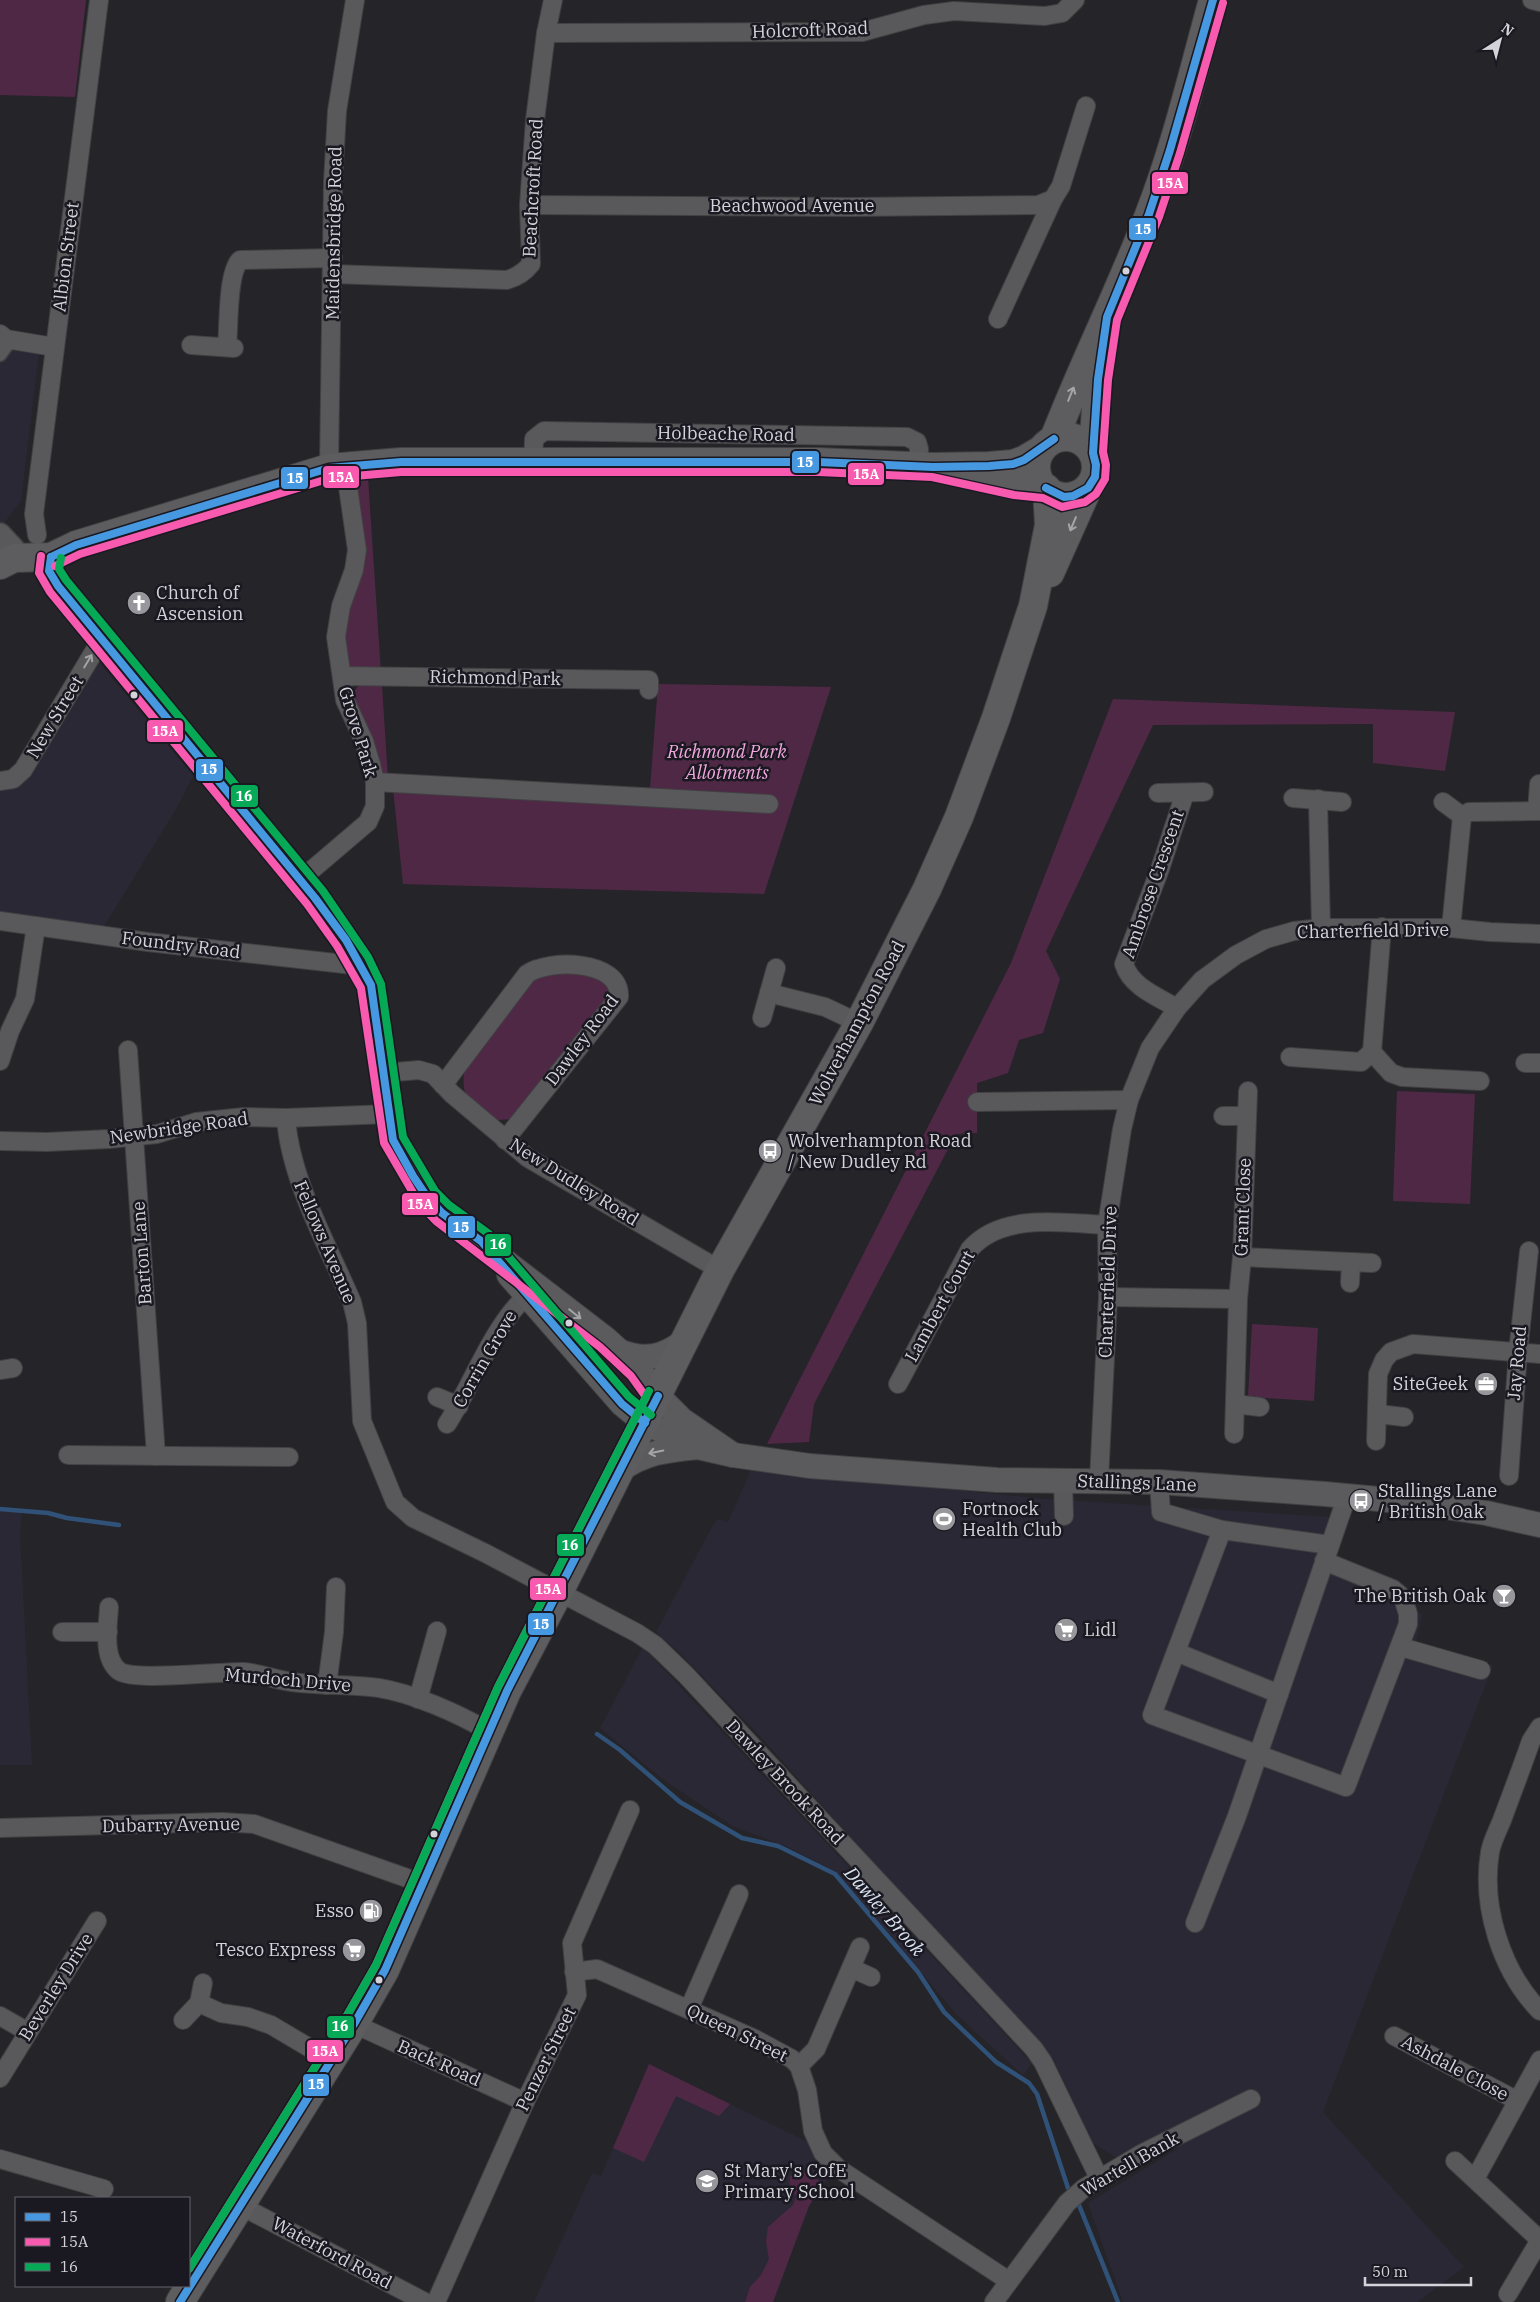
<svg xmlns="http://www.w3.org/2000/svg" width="1540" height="2302" viewBox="0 0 1540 2302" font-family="'IBM Plex Serif',serif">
<rect width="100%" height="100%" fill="#252428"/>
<g fill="#2b2835">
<polygon points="0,341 13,349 39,354 21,500 2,526 0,524"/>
<polygon points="98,661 193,776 176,809 103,928 0,911 0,789"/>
<polygon points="751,1470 1046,1499 1346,1518 1336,1556 1414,1604 1422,1616 1416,1643 1493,1665 1323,2112 1464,2267 1418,2302 1123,2302 1088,2203 1179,2148 1170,2132 1118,2159 1093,2143 1051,2055 977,1978 757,1733 681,1654 656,1632 713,1525 718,1519 728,1522"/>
<polygon points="0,1509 22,1511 20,1534 32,1765 0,1765"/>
<polygon points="643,1647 1032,2063 1023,2075 957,2015 835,1871 786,1846 734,1827 664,1780 600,1728"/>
<polygon points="649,2064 808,2142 820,2172 828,2178 809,2206 773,2302 534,2302 592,2173 601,2176"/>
</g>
<g fill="#4f2846">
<polygon points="0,0 86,0 75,97 0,95"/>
<polygon points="368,478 381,673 352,669 347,664 344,653 348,614 359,575 354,490 357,480"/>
<polygon points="658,684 831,687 764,894 403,884 393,789 650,789"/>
<polygon points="382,685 388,779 381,780 379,755 352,695 358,686"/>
<polygon points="1113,699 1455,712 1445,771 1373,763 1373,724 1153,725 1046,951 1060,979 1043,1033 1019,1040 1008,1073 977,1083 977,1133 956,1134 814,1404 809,1442 767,1444 1011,963"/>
<path d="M590,972L616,988L515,1119L497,1120C472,1101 459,1101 465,1067L537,974Z"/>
<polygon points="1397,1091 1475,1094 1470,1204 1393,1201"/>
<polygon points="1252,1324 1318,1328 1314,1401 1248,1397"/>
<polygon points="649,2064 730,2104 719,2116 676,2096 644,2162 613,2148"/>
<polygon points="806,2172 824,2184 809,2206 773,2302 745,2302 750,2287 761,2275 769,2259 766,2242 768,2227 793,2205 797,2195 789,2194 790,2176"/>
</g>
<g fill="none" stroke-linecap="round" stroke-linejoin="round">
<g stroke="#305279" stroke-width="4.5">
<polyline points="0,1509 48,1513 67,1518 119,1525"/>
<polyline points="597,1734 620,1750 680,1802 742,1838 778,1846 835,1874 918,1972 944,2012 996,2062 1029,2083 1037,2094 1068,2188"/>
<polyline points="1079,2205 1118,2302"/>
</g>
<g stroke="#414143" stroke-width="15">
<polyline id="pedestrian" points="0,355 11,340"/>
</g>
<g stroke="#414143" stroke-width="20">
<g id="minor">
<polyline points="1532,0 1540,2"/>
<polyline points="546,33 862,32 924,15 954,11 1045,16 1062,13 1075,0"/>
<polyline points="529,205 853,207 1038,205 1053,199 1061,186 1086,106"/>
<path d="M333,274L507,280C517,277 524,273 531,264L529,205L535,120L546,33L553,0"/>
<polyline points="998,319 1053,199"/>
<polyline points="0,334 6,339 54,347"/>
<polyline points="191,345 234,348"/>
<path d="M227,347C229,327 227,274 240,260L333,258"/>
<polyline points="533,462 534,439 544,431 907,437 917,442 919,449 918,466"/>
<polyline points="329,468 333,182 337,111 355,0"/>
<polyline points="37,535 34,514 99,0"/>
<polyline points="342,676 649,680 649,690"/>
<polyline points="0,781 13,779 23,770 101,640"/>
<polyline points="375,782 769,804"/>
<polyline points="1158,793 1204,792"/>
<polyline points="1293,798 1342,802"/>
<polyline points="1318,799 1321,928"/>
<polyline points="1443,802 1462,816"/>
<polyline points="1537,811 1539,784"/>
<polyline points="300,880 368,822 375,806 375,782 371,764 364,741 345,700 336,637 341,606 354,570 357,550 345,466"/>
<polyline points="0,921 148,942 362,966"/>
<polyline points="1451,928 1462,816 1469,812 1540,811"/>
<polyline points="769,993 825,1007 859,1023"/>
<path d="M1177,1008C1158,997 1131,987 1124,964L1160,869L1185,793"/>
<polyline points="762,1018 776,968"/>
<polyline points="128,1050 156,1456"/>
<polyline points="1372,1052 1382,927"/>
<polyline points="1290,1057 1361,1062 1372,1052 1391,1073 1402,1077 1480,1081"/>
<polyline points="0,1061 10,1031 25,999 36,926"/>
<polyline points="1525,1063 1540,1063"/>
<polyline points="383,1073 419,1070 433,1074 452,1094 528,1158 720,1270"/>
<path d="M443,1085L527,974C548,959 621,959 619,997L505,1140"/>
<polyline points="977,1102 1129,1100"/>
<polyline points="1223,1116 1246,1116"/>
<path d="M286,1118C290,1179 328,1246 352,1302L357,1323L362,1421L395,1502L413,1518L485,1553L637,1633L655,1645L686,1675L1034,2049L1043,2062L1099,2178"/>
<polyline points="0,1141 47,1142 109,1139 157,1134 196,1122 244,1117 286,1118 389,1114"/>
<polyline points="1242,1257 1372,1263"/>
<polyline points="1350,1283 1351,1262"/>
<polyline points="1108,1297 1238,1299 1234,1434"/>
<polyline points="1238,1299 1242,1257 1248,1091"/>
<polyline points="0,1370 13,1368"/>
<path d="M898,1384L970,1249C1002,1212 1064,1223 1107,1225"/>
<polyline points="437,1397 459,1406"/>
<polyline points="1235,1404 1260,1407"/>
<polyline points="1378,1414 1404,1417"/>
<path d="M447,1424C474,1382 490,1331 526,1296"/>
<polyline points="1376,1441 1378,1374 1384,1360 1391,1352 1413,1344 1540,1354"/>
<polyline points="68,1455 289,1457"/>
<polyline points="1509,1476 1518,1352 1529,1251"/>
<polyline points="1063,1480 1064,1516"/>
<polyline points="1099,1480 1108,1297 1107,1225 1122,1129 1129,1100 1150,1048 1177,1008 1202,980 1236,955 1266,939 1294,931 1321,928 1451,928 1490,932 1540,934"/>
<polyline points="1159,1482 1161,1512 1222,1530"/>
<polyline points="1324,1561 1393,1589 1400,1595 1404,1601 1408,1614 1408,1624 1346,1787 1152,1715 1222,1530 1330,1545"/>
<path d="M109,1607C108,1626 102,1658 119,1671C135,1682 220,1671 244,1672C260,1673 275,1680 292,1682C321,1686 350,1684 379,1688C412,1693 459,1714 488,1731"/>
<polyline points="62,1632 108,1632"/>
<polyline points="1401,1647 1481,1670"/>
<polyline points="1176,1652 1279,1694"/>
<polyline points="327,1685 334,1632 336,1587"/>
<polyline points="418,1699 437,1631"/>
<path d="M1540,1727L1531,1741C1522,1767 1512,1793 1502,1820C1498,1830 1492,1841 1490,1852C1481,1906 1501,1971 1540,2011"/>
<polyline points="0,1828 222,1822 254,1824 421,1883"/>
<polyline points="1195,1923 1237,1816 1347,1496"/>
<polyline points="851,1968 871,1977"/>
<polyline points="574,1972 597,1969 755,2039 792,2059 799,2066 807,2090 813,2131 823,2153 839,2169 1009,2281"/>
<polyline points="199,2003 221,2013 248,2017 271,2025 330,2060"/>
<polyline points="689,2009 739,1894"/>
<polyline points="0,2016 28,2032"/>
<polyline points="183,2020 199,2003 203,1983"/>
<polyline points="354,2024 525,2102"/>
<polyline points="1394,2036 1516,2100"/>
<polyline points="799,2066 816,2049 860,1947"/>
<polyline points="0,2078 97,1921"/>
<polyline points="0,2159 104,2189"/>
<polyline points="1455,2161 1540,2240 1508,2294"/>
<polyline points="1475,2179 1540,2060"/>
<polyline points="239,2205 425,2302"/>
<polyline points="436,2302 525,2102 577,1995 572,1943 630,1810"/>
<polyline points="994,2302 1067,2203 1084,2188 1141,2154 1251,2099"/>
</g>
</g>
<g stroke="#414143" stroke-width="24">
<polyline id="tertiary" points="0,534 14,549 14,558"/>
</g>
<g stroke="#414143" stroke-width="26">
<g id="secondary">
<path d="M51,557L49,571L58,586C120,665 184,741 248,818C292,870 342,923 371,985L393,1140L413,1176L427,1197L442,1213L606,1339L639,1369L658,1396L682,1420L733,1455"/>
<polyline points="509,1275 622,1404 645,1423 698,1447 733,1455 810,1466 997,1480 1159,1482 1325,1494 1411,1502 1486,1513 1540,1525"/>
<path d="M619,1351C643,1361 664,1358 684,1341"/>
<path d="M619,1471C644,1452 668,1450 698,1447"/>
</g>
</g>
<g stroke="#414143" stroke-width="30">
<g id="trunk">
<circle cx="1066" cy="467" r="30"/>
<path d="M1054,439C1083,364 1120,291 1149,215C1176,146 1193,72 1213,0"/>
<polyline points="1093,453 1098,379 1103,345"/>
<polyline points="976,476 1016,485 1046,488"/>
<polyline points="0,565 14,558 51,557 76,545 329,468 401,462 818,462 933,467 989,466 1013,464 1024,460 1041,450"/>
<polyline points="1050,573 1088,488"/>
<polyline points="180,2302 354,2024 385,1970 507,1691 559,1592 720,1270 859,1023 927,889 959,817 996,718 1033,606 1049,525 1047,489"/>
</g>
</g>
<use href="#pedestrian" stroke="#59595b" stroke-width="12"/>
<use href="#minor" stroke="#59595b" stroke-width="18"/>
<use href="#tertiary" stroke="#59595b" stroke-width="21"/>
<use href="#secondary" stroke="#5b5b5e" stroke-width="24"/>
<use href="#trunk" stroke="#5d5d60" stroke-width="28"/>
<g stroke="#1a1821" stroke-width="11">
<g id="bus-1">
<polyline points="1046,488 1064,497 1073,496 1088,488 1095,477 1096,465 1093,453 1098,379 1107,317 1149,214 1170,150 1213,0"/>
<polyline points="51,557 49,571 58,586 315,898 346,940 371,985 393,1140 413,1176 427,1197 442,1213 481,1241 622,1404 645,1423"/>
<polyline points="51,557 76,545 329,468 401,462 818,462 933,467 989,466 1013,464 1024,460 1054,439"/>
<polyline points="180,2302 354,2024 385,1970 507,1691 658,1396"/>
</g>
</g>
<g stroke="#1a1821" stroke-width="11">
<g id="bus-2">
<polyline points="41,556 39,573 50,592 307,904 337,946 361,988 384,1143 419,1203 436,1221 600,1347 631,1376 646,1397 498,1687 376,1965 345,2019 189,2269"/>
<polyline points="55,566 80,554 331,478 401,472 818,472 932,477 1014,495 1043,498 1062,507 1085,502 1096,494 1105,479 1106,465 1103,452 1108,380 1117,320 1159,217 1180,153 1223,3"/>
</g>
</g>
<g stroke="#1a1821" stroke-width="11">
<g id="bus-3">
<polyline points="61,558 59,569 66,580 323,891 368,957 381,984 403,1137 435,1191 449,1205 489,1234 629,1397 651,1415"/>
<polyline points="189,2269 345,2019 376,1965 498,1687 649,1391"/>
</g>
</g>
<use href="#bus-1" stroke="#4699e1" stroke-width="8"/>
<use href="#bus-2" stroke="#f75aaf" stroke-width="8"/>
<use href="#bus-3" stroke="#06aa56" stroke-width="8"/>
</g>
<defs><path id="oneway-shaft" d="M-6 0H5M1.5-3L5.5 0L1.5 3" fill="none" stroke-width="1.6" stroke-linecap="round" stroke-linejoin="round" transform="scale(1.25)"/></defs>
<g stroke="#a4a4a9">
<use href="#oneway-shaft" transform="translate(1071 394) rotate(-68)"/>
<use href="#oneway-shaft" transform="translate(1073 524) rotate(113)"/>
</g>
<use stroke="#a3a2a7" href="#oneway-shaft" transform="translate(88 661) rotate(-59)"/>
<g stroke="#a4a3a8">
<use href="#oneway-shaft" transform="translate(575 1314) rotate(39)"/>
<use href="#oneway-shaft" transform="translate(656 1452) rotate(168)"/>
</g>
<defs>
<g id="church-disc" transform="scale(1.25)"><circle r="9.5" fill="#97969b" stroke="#1a1821"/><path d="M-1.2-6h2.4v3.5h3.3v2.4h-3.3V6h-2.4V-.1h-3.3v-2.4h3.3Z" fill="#fff"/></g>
<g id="bus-disc" transform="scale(1.25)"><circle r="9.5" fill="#97969b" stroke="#1a1821"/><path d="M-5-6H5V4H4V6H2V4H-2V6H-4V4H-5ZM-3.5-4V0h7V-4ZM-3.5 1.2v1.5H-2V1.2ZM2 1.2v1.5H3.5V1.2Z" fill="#fff"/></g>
<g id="office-disc" transform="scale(1.25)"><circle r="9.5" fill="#97969b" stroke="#1a1821"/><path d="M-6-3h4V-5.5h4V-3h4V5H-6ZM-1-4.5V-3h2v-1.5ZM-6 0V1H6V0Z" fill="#fff"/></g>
<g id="stadium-disc" transform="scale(1.25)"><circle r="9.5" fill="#97969b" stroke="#1a1821"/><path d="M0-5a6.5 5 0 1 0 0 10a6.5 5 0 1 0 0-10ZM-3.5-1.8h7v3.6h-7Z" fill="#fff"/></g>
<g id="bar-disc" transform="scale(1.25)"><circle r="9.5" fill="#97969b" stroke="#1a1821"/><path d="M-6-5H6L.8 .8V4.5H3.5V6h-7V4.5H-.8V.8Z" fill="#fff"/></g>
<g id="supermarket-disc" transform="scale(1.25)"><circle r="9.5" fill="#97969b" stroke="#1a1821"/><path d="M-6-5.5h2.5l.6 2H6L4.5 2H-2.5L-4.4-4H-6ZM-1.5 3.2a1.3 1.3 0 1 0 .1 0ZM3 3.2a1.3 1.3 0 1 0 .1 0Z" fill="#fff"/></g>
<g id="fuel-disc" transform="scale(1.25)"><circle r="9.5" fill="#97969b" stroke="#1a1821"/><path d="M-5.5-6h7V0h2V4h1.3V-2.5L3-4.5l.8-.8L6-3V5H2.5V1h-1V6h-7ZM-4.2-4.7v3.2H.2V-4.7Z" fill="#fff"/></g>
<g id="school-disc" transform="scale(1.25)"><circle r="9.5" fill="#97969b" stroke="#1a1821"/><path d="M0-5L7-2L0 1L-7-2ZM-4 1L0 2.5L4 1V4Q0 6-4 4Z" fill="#fff"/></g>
</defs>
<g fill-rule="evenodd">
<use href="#church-disc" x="139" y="603"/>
<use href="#bus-disc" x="770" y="1151"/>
<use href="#office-disc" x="1486" y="1384"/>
<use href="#bus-disc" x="1361" y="1501"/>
<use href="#stadium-disc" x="944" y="1519"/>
<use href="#bar-disc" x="1504" y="1596"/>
<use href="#supermarket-disc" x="1066" y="1630"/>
<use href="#fuel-disc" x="371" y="1911"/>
<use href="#supermarket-disc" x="354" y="1950"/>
<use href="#school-disc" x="707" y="2181"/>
</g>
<g fill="#d4d3d9" stroke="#1a1821" stroke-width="2">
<circle cx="1126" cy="271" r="4.5"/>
<circle cx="134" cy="695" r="4.5"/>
<circle cx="569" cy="1323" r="4.5"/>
<circle cx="434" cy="1834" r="4.5"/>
<circle cx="379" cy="1980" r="4.5"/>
</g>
<g text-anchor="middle" stroke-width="5" stroke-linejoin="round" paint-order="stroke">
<g font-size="18" fill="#d4d3d9" stroke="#1a1821">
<text transform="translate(810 30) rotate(-2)" y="6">Holcroft Road</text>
<text transform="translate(533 188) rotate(-87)" y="6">Beachcroft Road</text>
<text x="792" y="212">Beachwood Avenue</text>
<text transform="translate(334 233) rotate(-89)" y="6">Maidensbridge Road</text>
<text transform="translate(66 257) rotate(-83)" y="6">Albion Street</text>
<text transform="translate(726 434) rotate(1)" y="6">Holbeache Road</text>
<text transform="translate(495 678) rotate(1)" y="6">Richmond Park</text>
<text transform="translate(55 717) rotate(-59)" y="6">New Street</text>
<text transform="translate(358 732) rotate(73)" y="6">Grove Park</text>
<text transform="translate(1153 884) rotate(-71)" y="6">Ambrose Crescent</text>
<text transform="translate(1373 931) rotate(-1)" y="6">Charterfield Drive</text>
<text transform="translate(181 945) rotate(7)" y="6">Foundry Road</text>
<text transform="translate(857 1023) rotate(-62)" y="6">Wolverhampton Road</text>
<text transform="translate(582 1040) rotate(-53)" y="6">Dawley Road</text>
<text transform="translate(179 1128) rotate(-8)" y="6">Newbridge Road</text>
<text transform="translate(574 1182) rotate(32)" y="6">New Dudley Road</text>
<text transform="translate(1243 1207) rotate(-88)" y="6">Grant Close</text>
<text transform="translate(325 1242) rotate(67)" y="6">Fellows Avenue</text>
<text transform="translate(142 1253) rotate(-94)" y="6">Barton Lane</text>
<text transform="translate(1108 1282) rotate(-88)" y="6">Charterfield Drive</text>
<text transform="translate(940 1306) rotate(-61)" y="6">Lambert Court</text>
<text transform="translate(485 1359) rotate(-60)" y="6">Corrin Grove</text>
<text transform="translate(1517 1363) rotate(-85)" y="6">Jay Road</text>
<text transform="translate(1137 1483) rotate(2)" y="6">Stallings Lane</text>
<text transform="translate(288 1680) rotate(5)" y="6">Murdoch Drive</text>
<text transform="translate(785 1782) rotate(47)" y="6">Dawley Brook Road</text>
<text transform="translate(171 1825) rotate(-1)" y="6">Dubarry Avenue</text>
<text transform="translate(56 1987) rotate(-58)" y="6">Beverley Drive</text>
<text transform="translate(737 2033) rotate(26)" y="6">Queen Street</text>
<text transform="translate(546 2059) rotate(-64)" y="6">Penzer Street</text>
<text transform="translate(439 2063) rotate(24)" y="6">Back Road</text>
<text transform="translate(1455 2068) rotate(28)" y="6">Ashdale Close</text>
<text transform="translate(1130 2164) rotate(-30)" y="6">Wartell Bank</text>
<text transform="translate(332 2253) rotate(28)" y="6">Waterford Road</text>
</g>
<g font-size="18" fill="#d4d3d9" stroke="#1a1821" text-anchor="start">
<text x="156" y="599">Church of<tspan x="156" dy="21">Ascension</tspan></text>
<text x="788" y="1147">Wolverhampton Road<tspan x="788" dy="21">/ New Dudley Rd</tspan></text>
<text x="1468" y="1390" text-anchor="end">SiteGeek</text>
<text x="1378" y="1497">Stallings Lane<tspan x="1378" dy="21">/ British Oak</tspan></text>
<text x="962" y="1515">Fortnock<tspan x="962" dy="21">Health Club</tspan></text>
<text x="1486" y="1602" text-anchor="end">The British Oak</text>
<text x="1084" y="1636">Lidl</text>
<text x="354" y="1917" text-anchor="end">Esso</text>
<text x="336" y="1956" text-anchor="end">Tesco Express</text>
<text x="724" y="2177">St Mary's CofE<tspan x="724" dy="21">Primary School</tspan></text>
</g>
<g font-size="18" font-style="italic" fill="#f2a7de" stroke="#1a1821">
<text x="727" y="758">Richmond Park<tspan x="727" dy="21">Allotments</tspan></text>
</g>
<g font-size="19" font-style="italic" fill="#d9e4f2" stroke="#1a1821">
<text transform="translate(885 1911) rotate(49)" y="7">Dawley Brook</text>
</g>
</g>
<g stroke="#1a1821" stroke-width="2">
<rect x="1151" y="171" width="38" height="24" rx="5" fill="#f75aaf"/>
<rect x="1128" y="217" width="29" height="24" rx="5" fill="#4699e1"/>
<rect x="791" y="450" width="29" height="24" rx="5" fill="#4699e1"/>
<rect x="847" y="462" width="38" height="24" rx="5" fill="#f75aaf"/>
<rect x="322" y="465" width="38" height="24" rx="5" fill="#f75aaf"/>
<rect x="280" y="466" width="29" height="24" rx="5" fill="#4699e1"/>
<rect x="146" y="719" width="38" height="24" rx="5" fill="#f75aaf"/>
<rect x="195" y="758" width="29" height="24" rx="5" fill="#4699e1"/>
<rect x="230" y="784" width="29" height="24" rx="5" fill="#06aa56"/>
<rect x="401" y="1192" width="38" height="24" rx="5" fill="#f75aaf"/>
<rect x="447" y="1215" width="29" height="24" rx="5" fill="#4699e1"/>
<rect x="484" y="1233" width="28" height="24" rx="5" fill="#06aa56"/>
<rect x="556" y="1533" width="29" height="24" rx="5" fill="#06aa56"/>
<rect x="529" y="1577" width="38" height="24" rx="5" fill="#f75aaf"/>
<rect x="527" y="1612" width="28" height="24" rx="5" fill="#4699e1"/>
<rect x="326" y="2015" width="29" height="24" rx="5" fill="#06aa56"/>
<rect x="306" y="2039" width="38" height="24" rx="5" fill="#f75aaf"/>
<rect x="302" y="2073" width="28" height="24" rx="5" fill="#4699e1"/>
</g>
<g font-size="14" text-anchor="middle" font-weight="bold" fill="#fff">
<text x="1170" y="188">15A</text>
<text x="1143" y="234">15</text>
<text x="805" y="467">15</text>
<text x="866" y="479">15A</text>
<text x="341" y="482">15A</text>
<text x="295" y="483">15</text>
<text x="165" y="736">15A</text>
<text x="209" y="774">15</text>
<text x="244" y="801">16</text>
<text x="420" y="1209">15A</text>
<text x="461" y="1232">15</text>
<text x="498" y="1249">16</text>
<text x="570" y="1550">16</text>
<text x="548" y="1594">15A</text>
<text x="541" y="1629">15</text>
<text x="340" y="2031">16</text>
<text x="325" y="2056">15A</text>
<text x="316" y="2089">15</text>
</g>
<rect x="15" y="2197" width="175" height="90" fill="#1a1821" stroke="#64636b"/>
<rect x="25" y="2213" width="25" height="8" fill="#4699e1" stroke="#64636b"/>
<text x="60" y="2222" font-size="15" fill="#d4d3d9">15</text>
<rect x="25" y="2238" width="25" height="8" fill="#f75aaf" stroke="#64636b"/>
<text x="60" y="2247" font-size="15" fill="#d4d3d9">15A</text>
<rect x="25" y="2263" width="25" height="8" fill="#06aa56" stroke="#64636b"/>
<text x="60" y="2272" font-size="15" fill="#d4d3d9">16</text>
<g transform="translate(1500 40) rotate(36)" stroke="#1a1821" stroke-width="4" paint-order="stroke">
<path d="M0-4L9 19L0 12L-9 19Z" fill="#d4d3d9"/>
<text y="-8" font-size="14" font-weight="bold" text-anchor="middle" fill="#d4d3d9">N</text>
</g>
<path d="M1365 2277v8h106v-8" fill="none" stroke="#d4d3d9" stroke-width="2.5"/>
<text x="1372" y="2277" font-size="15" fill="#d4d3d9" stroke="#1a1821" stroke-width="4" paint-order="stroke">50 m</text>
</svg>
